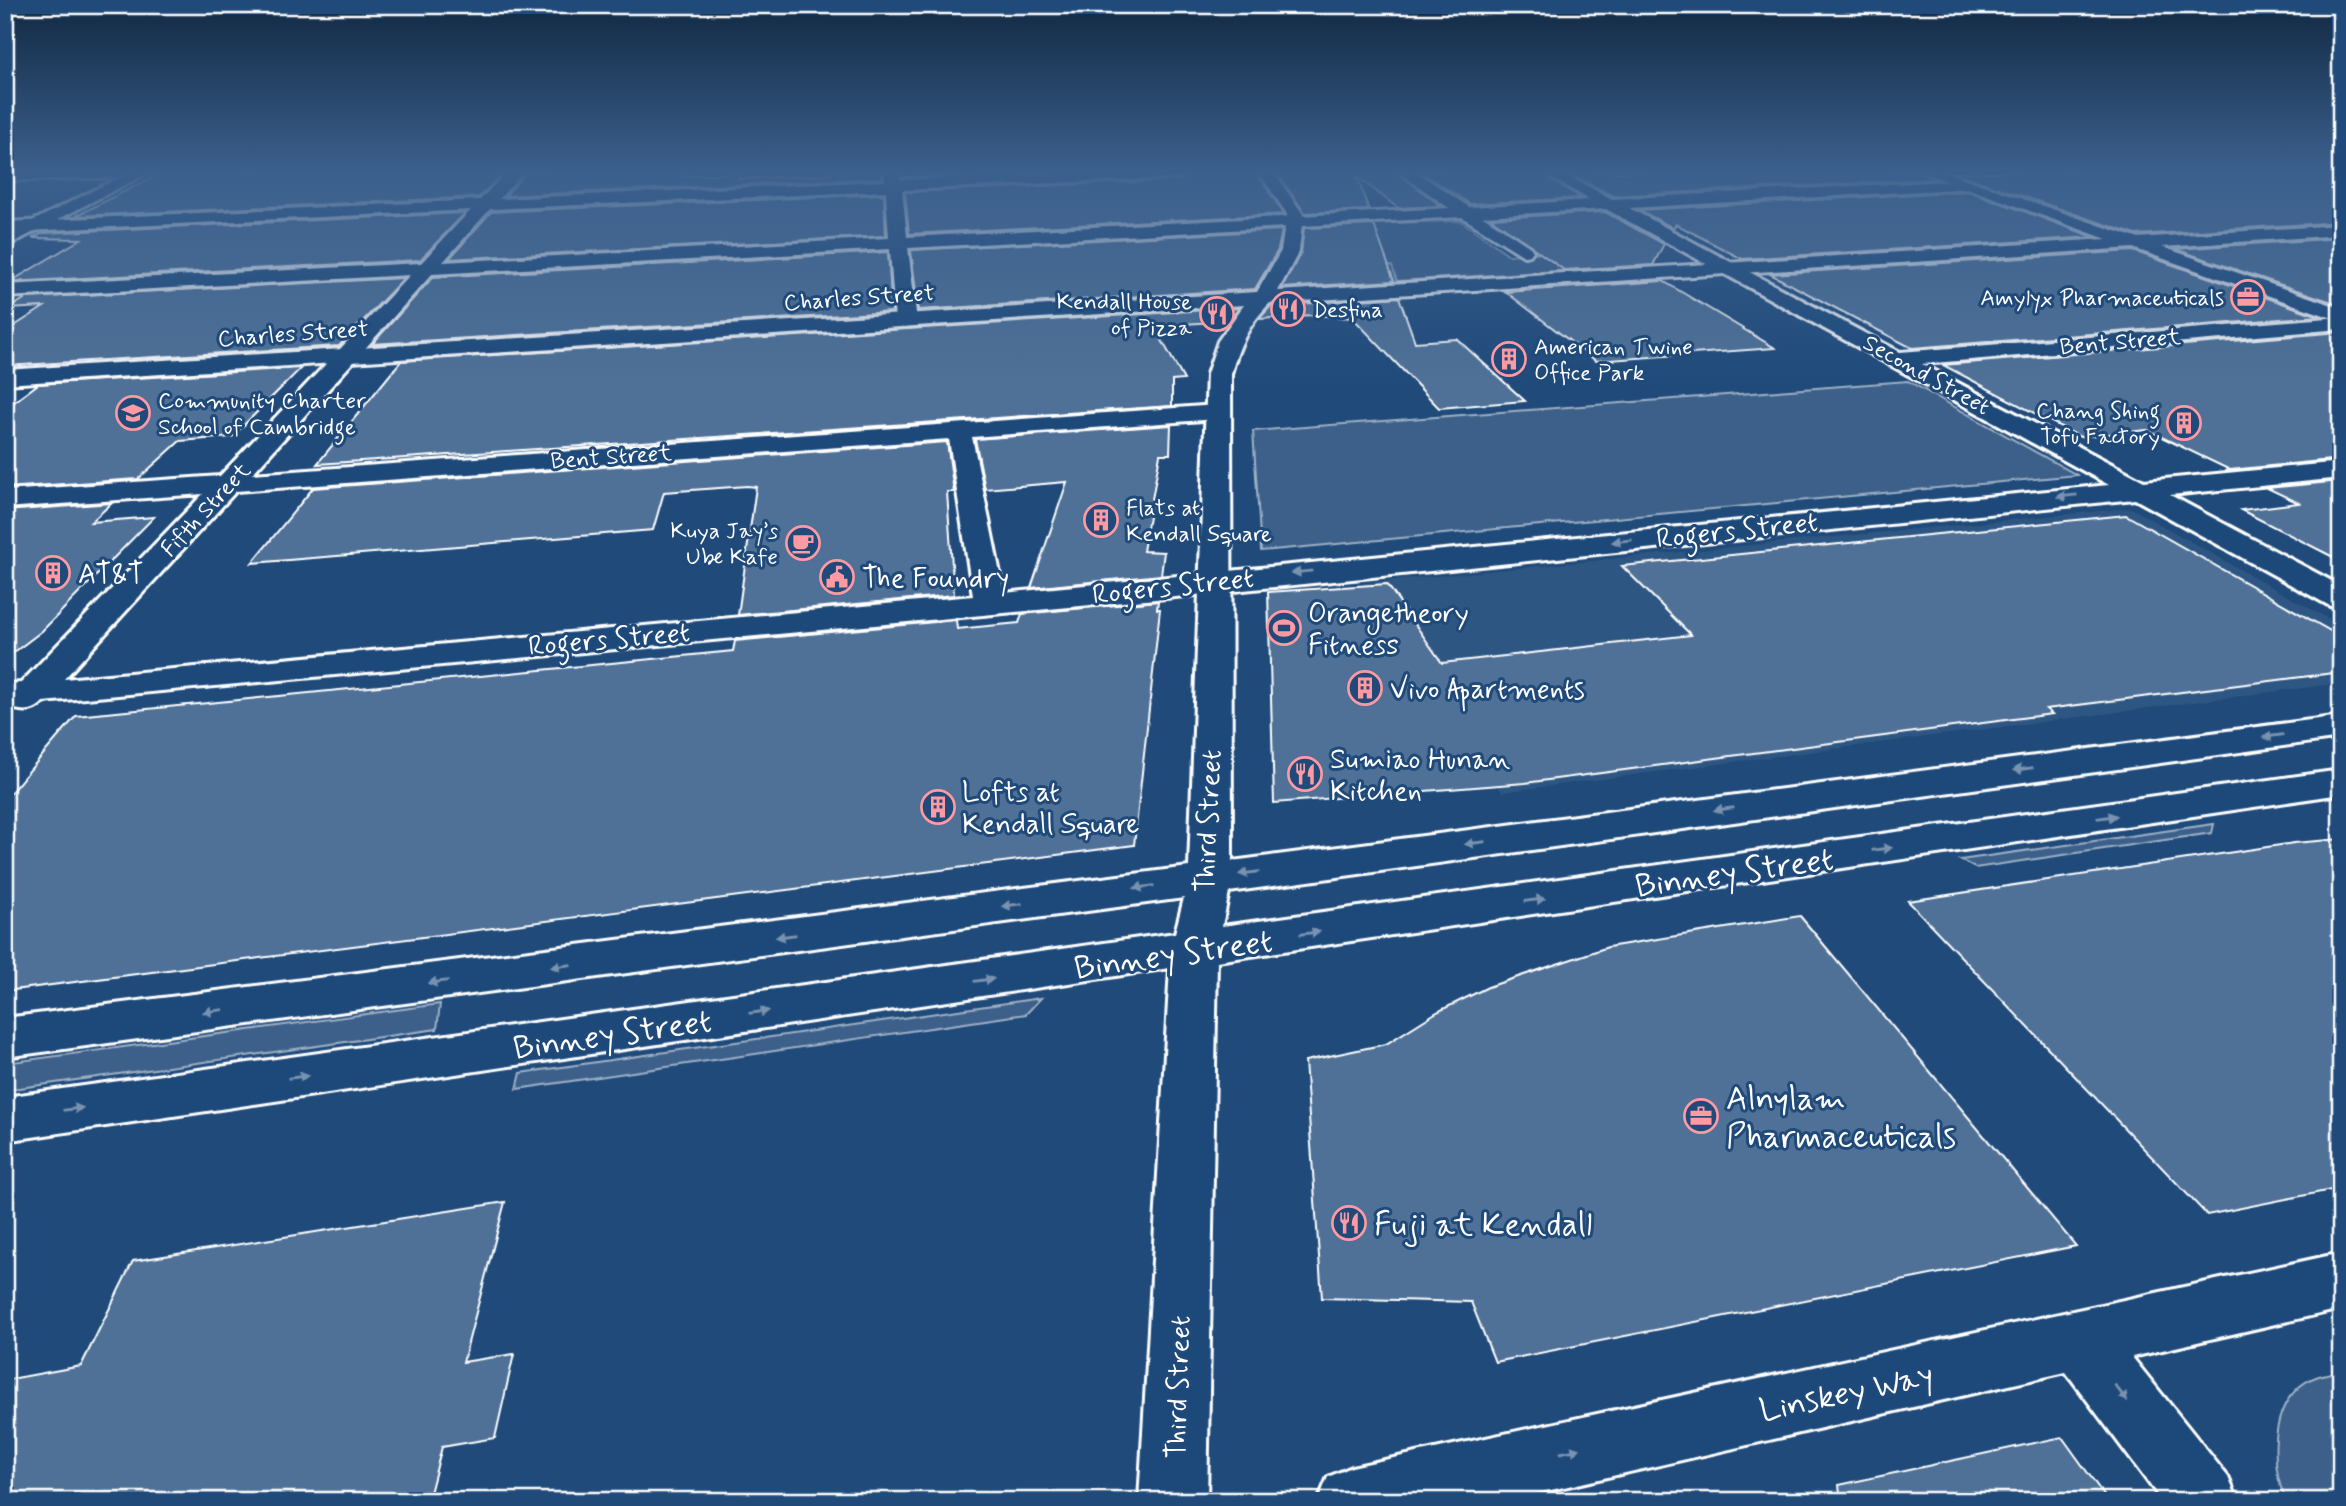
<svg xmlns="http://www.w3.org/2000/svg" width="2346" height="1506" viewBox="0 0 2346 1506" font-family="Mynerve,sans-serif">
<rect width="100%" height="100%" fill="#1f4a7a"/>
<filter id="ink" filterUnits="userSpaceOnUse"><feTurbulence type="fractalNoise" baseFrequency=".0143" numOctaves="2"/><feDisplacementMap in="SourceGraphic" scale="14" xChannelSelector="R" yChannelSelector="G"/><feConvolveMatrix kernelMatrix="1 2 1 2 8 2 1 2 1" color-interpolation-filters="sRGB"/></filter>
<g filter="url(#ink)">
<polygon fill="#2e5683" points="2131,508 2341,626 2341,683 1502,792 1364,583"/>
<g fill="#3c618b" stroke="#9eb0c5" stroke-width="2">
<polygon points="1461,221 1509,255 1601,248 1632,266 1397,281 1392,266 1367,266 1359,224"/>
<polygon points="1908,381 2077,475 1261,551 1253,431"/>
<polygon points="2214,824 2212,833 1975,868 1960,860"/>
<polygon points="1041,998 1026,1014 517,1089 521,1073"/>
<polygon points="440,1004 437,1029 5,1090 5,1063"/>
<path d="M2341,1371V1501H2286C2272,1471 2269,1416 2296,1390C2308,1377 2324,1374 2341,1371Z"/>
</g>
<g fill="#507197" stroke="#fff" stroke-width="2">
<polygon points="222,172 504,172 479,197 76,216 159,174"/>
<polygon points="526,172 684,172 682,176 740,173 738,179 828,175 828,172 883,172 882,178 505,196"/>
<polygon points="902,172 1035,172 903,177"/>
<polygon points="1191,172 1256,172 1284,214 909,234 905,192 1181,180"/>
<polygon points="1276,172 1397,172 1441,206 1398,208 1357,177 1369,210 1305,213"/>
<polygon points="1420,172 1540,172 1581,198 1470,204"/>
<polygon points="1565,172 1920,172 1935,179 1613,196"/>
<polygon points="1952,172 2341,172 2341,222 2136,235"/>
<polygon points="1968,191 2094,237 1742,259 1676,224 1673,228 1639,210"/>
<polygon points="884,194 886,236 449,259 491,212"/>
<polygon points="1605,212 1664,244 1653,265 1564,270 1491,218"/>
<polygon points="465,213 420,260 10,282 81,239 32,238 43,233"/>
<polygon points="1374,225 1394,281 1282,288 1301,252 1304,228"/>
<polygon points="1282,230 1278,250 1255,289 918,310 911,250"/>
<polygon points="2341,238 2341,305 2175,249"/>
<polygon points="2133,251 2319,316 1912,348 1770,274"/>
<polygon points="888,252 892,312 372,344 433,277"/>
<polygon points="404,278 339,346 5,366 5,332 44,307 8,309 26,298"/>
<polygon points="1663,281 1775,348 1596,361 1506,292"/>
<polygon points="1399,297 1415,342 1457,339 1525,401 1439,408 1353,318 1311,315 1259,319 1271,306"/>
<polygon points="1239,308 1229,321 1154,326 1184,380 1172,381 1172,406 317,464 401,361"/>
<polygon points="2341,332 2341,459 2230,470 2147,430 2080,437 1943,365"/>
<polygon points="301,368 232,437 180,441 138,479 5,488 5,409 38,384"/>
<polygon points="1171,425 1170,454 1160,454 1143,551 1164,552 1161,575 1031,588 1067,482 985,489 975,439"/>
<polygon points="947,442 954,492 947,492 954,595 738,615 756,487 747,486 664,492 653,530 252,563 313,488"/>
<polygon points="2341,481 2341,561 2241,510 2299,503 2267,488"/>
<polygon points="112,503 91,522 154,517 42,631 5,659 5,511"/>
<polygon points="2126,515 2341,637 2341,672 2046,709 2052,714 1525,783 1274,803 1268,592 1387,584 1442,663 1691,635 1622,566"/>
<polygon points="1158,601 1157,609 1160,609 1134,845 5,991 5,799 76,716 733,651 735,641 956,620 957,629 1019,623 1022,614"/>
<polygon points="2341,839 2341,1188 2207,1215 1908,901 2294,843"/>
<polygon points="1800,916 2076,1246 1495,1362 1471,1302 1322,1298 1305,1061 1386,1044 1437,1012 1488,987 1608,947"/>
<polygon points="505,1202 463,1362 514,1354 495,1438 442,1447 428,1501 5,1501 5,1380 81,1366 133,1261"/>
<polygon points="2062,1437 2108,1501 1841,1501 1839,1485"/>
</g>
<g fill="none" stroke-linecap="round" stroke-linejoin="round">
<g stroke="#fff" stroke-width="6">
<g id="street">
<polygon points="5,172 126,172 118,177 5,181"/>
<path d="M507,172H523L499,199L885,181V172H899L901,180L1090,172H1189L1181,177L902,190L907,237L1449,208L1399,172H1416L1469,207L1590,200L1542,172H1560L1612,199L1968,180L1976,185L1974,188L1629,208L1900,352L2341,317V329L1922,364L2144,481L2341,462V478L2170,495L2341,586V609L2330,606L2135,499L1156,599L43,702C31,715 18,710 5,706V684L21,683L203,494L5,508V491L220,476L410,275L5,297V285L421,263L471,210L5,232V222L480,200ZM886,191L889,238L443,262L490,209ZM1606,209L2109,485L1004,593L972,437L1217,419L1226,417L1229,412L1226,407L1217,405L252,474L432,274L890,249L895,321L906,327L917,321L908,248L1462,217L1524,256L1530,255L1533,251L1530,247L1483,216ZM949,439L973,596L64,679L236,491Z"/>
<polygon points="2341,1253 2341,1309 2132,1357 2228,1477 2238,1501 2162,1501 2066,1372 1503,1501 1318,1501 1328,1477 1352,1467"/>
</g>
</g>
<g stroke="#fff" stroke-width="6">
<g id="secondary">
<polygon points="130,172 149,172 5,247 5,235"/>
<path d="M1259,172H1273L1303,214L1299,251L1278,291L2107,239L1923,172H1945L2136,238L2341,225V235L2162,247L2341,308V321L2133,248L1270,303C1248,325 1239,345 1231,374L1232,861L2341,716V738L1229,892L1222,926L2341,770V794L1217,961L1207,1501H1139L1170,968L5,1141V1097L1175,933L1184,898L5,1057V1018L1189,867L1207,374L1218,341L1244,305L5,384V370L1257,292L1281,251L1287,214Z"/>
</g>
</g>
<use href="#street" fill="#1f4a7a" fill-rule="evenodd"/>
<use href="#secondary" fill="#1f4a7a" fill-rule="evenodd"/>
</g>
<defs><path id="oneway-solid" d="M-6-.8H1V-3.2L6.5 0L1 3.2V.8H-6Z" transform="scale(1.75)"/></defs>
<g fill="#7992af">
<use href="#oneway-solid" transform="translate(2067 496) rotate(174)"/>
<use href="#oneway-solid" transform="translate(1622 541) rotate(174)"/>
<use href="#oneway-solid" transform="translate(1302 572) rotate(174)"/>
<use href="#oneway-solid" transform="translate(2273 736) rotate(172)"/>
<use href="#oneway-solid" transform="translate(2023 769) rotate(172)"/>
<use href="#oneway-solid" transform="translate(1724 809) rotate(172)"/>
<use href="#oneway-solid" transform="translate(2107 817) rotate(-8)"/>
<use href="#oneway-solid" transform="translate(1475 843) rotate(172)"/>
<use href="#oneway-solid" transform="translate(1882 849) rotate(-8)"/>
<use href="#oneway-solid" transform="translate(1249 873) rotate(172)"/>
<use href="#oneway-solid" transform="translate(1144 887) rotate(172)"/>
<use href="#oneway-solid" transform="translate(1535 900) rotate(-8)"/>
<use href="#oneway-solid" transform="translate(1012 905) rotate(172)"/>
<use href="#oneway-solid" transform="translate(1310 933) rotate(-8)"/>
<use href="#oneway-solid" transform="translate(786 936) rotate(172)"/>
<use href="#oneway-solid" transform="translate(561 966) rotate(172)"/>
<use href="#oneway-solid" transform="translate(984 980) rotate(-8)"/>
<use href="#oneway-solid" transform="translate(438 982) rotate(173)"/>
<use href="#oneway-solid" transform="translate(213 1011) rotate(173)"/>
<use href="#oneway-solid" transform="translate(759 1012) rotate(-8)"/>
<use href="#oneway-solid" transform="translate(298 1077) rotate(-8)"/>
<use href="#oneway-solid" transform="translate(73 1109) rotate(-8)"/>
<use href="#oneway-solid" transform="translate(2121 1393) rotate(52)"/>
<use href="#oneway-solid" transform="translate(1570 1451) rotate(-12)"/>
</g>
</g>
<linearGradient id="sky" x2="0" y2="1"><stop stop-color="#112943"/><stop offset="0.45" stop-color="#3c608d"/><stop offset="1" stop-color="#3c608d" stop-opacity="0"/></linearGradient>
<rect width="2346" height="383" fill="url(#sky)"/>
<defs>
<g id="office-ring" transform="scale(1.75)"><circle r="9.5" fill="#1f4a7a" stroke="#ff9aa2" stroke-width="1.5"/><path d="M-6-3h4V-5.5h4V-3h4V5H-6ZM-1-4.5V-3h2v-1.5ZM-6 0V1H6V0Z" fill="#ff9aa2"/></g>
<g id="restaurant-ring" transform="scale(1.75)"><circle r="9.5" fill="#1f4a7a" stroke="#ff9aa2" stroke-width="1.5"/><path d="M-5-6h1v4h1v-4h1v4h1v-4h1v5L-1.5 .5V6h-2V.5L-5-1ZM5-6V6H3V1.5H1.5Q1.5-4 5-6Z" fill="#ff9aa2"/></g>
<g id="building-ring" transform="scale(1.75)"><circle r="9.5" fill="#1f4a7a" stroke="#ff9aa2" stroke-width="1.5"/><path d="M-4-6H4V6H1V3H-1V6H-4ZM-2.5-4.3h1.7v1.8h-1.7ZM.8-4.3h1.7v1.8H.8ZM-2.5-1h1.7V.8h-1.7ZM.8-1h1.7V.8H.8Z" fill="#ff9aa2"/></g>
<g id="school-ring" transform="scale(1.75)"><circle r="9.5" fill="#1f4a7a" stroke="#ff9aa2" stroke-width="1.5"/><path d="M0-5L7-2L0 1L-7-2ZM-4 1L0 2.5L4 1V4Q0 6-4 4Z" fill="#ff9aa2"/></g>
<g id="cafe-ring" transform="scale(1.75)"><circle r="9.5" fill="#1f4a7a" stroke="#ff9aa2" stroke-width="1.5"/><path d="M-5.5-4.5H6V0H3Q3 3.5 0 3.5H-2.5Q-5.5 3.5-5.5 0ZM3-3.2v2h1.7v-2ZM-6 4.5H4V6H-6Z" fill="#ff9aa2"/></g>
<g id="civic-ring" transform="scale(1.75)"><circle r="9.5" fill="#1f4a7a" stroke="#ff9aa2" stroke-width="1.5"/><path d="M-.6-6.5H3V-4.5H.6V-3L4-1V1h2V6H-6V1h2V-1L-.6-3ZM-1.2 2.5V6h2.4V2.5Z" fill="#ff9aa2"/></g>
<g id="stadium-ring" transform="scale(1.75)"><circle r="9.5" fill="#1f4a7a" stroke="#ff9aa2" stroke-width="1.5"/><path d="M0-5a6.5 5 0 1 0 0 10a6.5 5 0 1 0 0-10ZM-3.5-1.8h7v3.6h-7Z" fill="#ff9aa2"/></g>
</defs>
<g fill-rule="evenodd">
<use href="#office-ring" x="2248" y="297"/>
<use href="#restaurant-ring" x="1288" y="309"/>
<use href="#restaurant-ring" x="1217" y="314"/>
<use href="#building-ring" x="1509" y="359"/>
<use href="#school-ring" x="133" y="413"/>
<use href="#building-ring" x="2184" y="423"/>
<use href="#building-ring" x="1101" y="520"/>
<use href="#cafe-ring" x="803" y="543"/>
<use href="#building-ring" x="53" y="573"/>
<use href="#civic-ring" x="837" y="577"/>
<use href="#stadium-ring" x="1284" y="628"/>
<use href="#building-ring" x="1365" y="688"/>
<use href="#restaurant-ring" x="1305" y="774"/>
<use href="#building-ring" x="938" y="807"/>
<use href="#office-ring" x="1701" y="1116"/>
<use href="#restaurant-ring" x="1349" y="1223"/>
</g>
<g text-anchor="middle" stroke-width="6" stroke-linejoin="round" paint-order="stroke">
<g font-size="23" fill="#fff" stroke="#1f4a7a">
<text transform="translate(859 297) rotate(-4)" y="8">Charles Street</text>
<text transform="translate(293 333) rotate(-4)" y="8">Charles Street</text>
<text transform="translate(2120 341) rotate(-5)" y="8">Bent Street</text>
<text transform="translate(1927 374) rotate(29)" y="8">Second Street</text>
<text transform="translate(611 456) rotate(-4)" y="8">Bent Street</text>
<text transform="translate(205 509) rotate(-47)" y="8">Fifth Street</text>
</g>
<g font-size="23" fill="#fff" stroke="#1f4a7a" text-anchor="end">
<text x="2224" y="305">Amylyx Pharmaceuticals</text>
<text x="1192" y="309">Kendall House<tspan x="1192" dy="26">of Pizza</tspan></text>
<text x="1312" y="317" text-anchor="start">Desfina</text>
<text x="1534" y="354" text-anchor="start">American Twine<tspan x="1534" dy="26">Office Park</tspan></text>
<text x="158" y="408" text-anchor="start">Community Charter<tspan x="158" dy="26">School of Cambridge</tspan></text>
<text x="2160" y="418">Chang Shing<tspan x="2160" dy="26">Tofu Factory</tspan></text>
<text x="1126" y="515" text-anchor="start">Flats at<tspan x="1126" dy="26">Kendall Square</tspan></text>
<text x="778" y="538">Kuya Jay’s<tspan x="778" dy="26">Ube Kafe</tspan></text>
</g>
<g font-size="28" fill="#fff" stroke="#1f4a7a">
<text transform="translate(1737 529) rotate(-6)" y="10">Rogers Street</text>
<text transform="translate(1173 585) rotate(-6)" y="10">Rogers Street</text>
<text transform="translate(609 638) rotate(-5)" y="10">Rogers Street</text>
<text transform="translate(1207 821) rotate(-87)" y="10">Third Street</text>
<text transform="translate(1177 1387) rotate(-88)" y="10">Third Street</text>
</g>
<g font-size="28" fill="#fff" stroke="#1f4a7a" text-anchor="start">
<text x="78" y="583">AT&amp;T</text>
<text x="862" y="587">The Foundry</text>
<text x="1308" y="622">Orangetheory<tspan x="1308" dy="32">Fitness</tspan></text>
<text x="1390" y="698">Vivo Apartments</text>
<text x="1330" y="768">Sumiao Hunan<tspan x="1330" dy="32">Kitchen</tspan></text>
<text x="962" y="801">Lofts at<tspan x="962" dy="32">Kendall Square</tspan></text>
</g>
<g font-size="33" fill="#fff" stroke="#1f4a7a">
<text transform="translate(1734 871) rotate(-8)" y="12">Binney Street</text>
<text transform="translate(1173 953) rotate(-8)" y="12">Binney Street</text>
<text transform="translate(612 1033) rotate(-8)" y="12">Binney Street</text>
<text transform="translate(1846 1391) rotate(-12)" y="12">Linskey Way</text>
</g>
<g font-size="33" fill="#fff" stroke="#1f4a7a" text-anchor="start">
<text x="1726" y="1109">Alnylam<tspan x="1726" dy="38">Pharmaceuticals</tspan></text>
<text x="1374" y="1235">Fuji at Kendall</text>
</g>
</g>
<rect width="2346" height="1506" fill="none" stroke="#1f4a7a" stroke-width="28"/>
<rect x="14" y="14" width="2318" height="1478" fill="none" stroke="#fff" stroke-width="2.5" filter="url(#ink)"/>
</svg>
